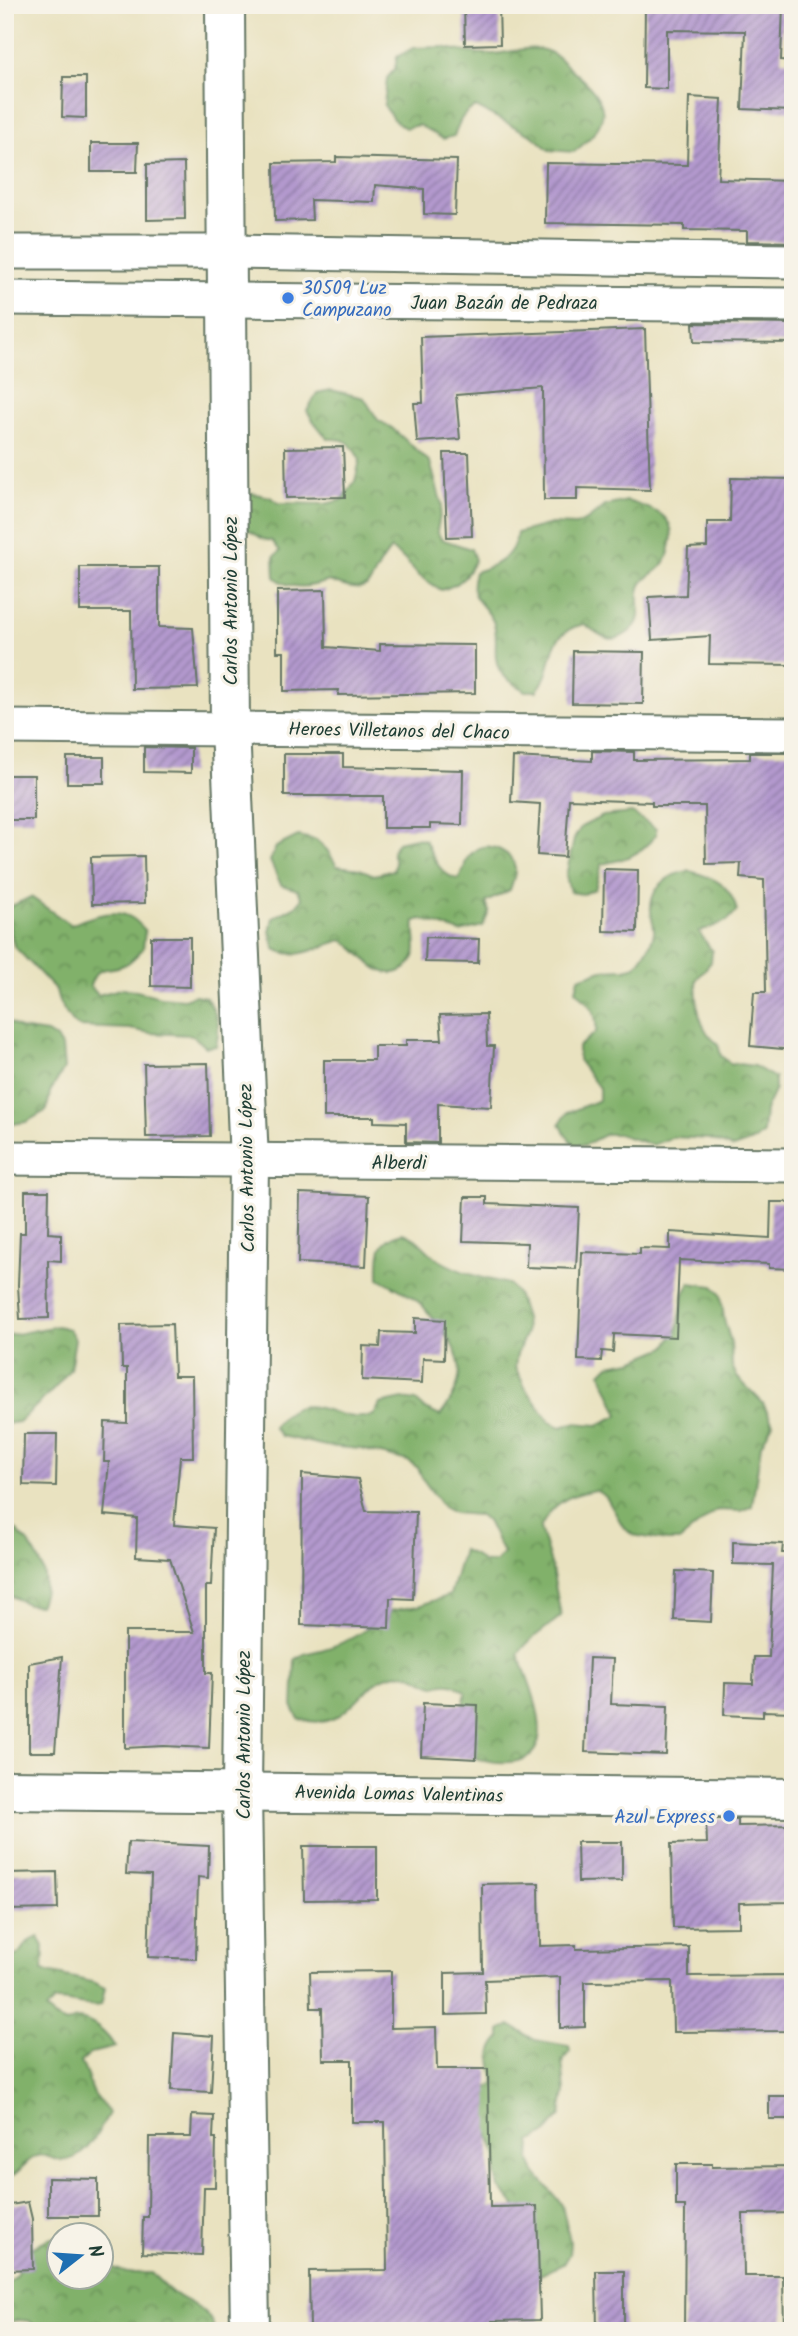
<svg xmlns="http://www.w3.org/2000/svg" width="798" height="2336" viewBox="0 0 798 2336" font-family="Kalam,sans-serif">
<defs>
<pattern id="forest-crowns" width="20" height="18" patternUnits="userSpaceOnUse" patternTransform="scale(1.75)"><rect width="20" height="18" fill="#81b16a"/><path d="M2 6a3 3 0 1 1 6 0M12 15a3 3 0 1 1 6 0" fill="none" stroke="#699158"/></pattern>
<pattern id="building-hatch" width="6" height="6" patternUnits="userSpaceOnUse" patternTransform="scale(1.75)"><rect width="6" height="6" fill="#b399ce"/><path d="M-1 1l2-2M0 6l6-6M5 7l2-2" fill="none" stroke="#917ea8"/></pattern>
</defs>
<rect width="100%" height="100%" fill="#f7f3e8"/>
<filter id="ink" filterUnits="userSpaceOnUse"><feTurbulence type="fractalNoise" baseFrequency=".0143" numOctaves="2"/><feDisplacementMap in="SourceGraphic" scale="14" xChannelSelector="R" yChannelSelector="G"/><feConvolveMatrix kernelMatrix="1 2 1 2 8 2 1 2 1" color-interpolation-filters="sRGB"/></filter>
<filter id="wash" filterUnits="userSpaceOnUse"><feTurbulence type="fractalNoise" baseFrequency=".00686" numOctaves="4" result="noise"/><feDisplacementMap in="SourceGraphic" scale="28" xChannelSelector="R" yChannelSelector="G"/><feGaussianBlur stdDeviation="1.57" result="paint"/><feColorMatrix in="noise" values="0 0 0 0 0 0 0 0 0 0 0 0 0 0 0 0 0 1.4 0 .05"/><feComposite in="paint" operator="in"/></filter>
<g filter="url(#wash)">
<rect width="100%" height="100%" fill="#e9e2c0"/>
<g fill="url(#forest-crowns)" stroke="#50774f" stroke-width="2">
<path d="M513,5H561C546,19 533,18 516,11Z"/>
<path d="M442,47C458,51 474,54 490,54C509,54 526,45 544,50C557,53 564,64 574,72C610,103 614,121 574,152L549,150L533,136L476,107C462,112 459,123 454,136L443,139L419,125L405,128L393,119L384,105L387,78L395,69L397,57L413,48Z"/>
<path d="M331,390L364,398L378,420L392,428L430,462L442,505L437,531L441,539L471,549L475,560C465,578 462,584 441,590L418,575L404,559L391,549C365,578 380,601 329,581C311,587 290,591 275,577L274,557L280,551L272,541L263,539L241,525L242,508L251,493L270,497L278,503L325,504L342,500L355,481L360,460C350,443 349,438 328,439L314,422L307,411L317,393Z"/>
<path d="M627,501C650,509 677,513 671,543C669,552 668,560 661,567C655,573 645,577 641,585C636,596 641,606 639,617C637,629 619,642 607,638C598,635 591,628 584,624C541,635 559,663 537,691H525C517,684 505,680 500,671C491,655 500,636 493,621C484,601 466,600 475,572C496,566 515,556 517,533L551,524L576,525L587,520L605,506Z"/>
<path d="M632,813L656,829V835C639,855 628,859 602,864L595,889L583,894L570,892L566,876L574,839L581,827L603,816Z"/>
<path d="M298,836L316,840L327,850L337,866L360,869L374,875L394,870L395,862L392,852L398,842L415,838L425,840C433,856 439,875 458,879L464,869L466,860C470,855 473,851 479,848C492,843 513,853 515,868C516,875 512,883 510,890L486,902L489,912L483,926L460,932L422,919L415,921C413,933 418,945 415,954C413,961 408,968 401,971C376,982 362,949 342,940C319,947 297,961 275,949L270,932L273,918L296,906L302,899L298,890L281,885L270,861L276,847Z"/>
<path d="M689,871C713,877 731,884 737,911L727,921L699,932L712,951L711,962L696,980C697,1005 697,1028 718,1044L721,1056L730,1063L754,1066L775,1078V1089L765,1110L763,1133L755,1140L733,1148L710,1139L674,1137L652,1145L618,1134H606L585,1145L573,1144L565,1134L560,1123L567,1113L599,1100V1088L578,1060V1047L596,1032C598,1011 589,1005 576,990L579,978L602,970L625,969L636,966C644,956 652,945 654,932C655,926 651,918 651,911C649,889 669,873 689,871Z"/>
<path d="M31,897L71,925C88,917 114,907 132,918C137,921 141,926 145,930L143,949C138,953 132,961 126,964C109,973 97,962 90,986L98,995L124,988L161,997L184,999L195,995L206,997C218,1016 221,1024 216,1046L206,1047L192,1035L150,1033L130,1029L79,1027L71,1021L59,1002L56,990L14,946L8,921L7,908Z"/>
<polygon points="6,1020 20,1029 47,1033 55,1038 62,1047 64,1069 50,1092 47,1110 26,1122 5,1125"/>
<path d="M403,1233C419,1237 425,1251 439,1260C461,1273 485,1279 509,1284L517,1294L525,1318L526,1332L517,1354L515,1367L526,1389L550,1422L561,1427L573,1423L598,1425L619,1415L601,1373L609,1365L632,1361L666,1347L678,1328L684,1293L690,1283L713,1286L721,1295L724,1319L731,1343L732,1366L737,1377L763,1403L773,1424L761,1445L752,1506L741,1511L717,1510L679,1541H667L633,1535L624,1528L606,1497L595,1490C568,1495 553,1502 540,1528L551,1564L561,1616C546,1629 529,1638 518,1654C544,1714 565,1784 468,1756L458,1725L466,1693C456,1683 449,1682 435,1686C424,1683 415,1674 404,1674C357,1672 355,1736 299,1719L293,1708L295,1660C304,1652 310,1653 321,1650C345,1643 367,1633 383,1612L418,1606L450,1595L463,1550L474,1555L484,1563L496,1562L503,1553L487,1521L477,1515L454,1513L443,1507L422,1478L418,1468L408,1461L361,1449L326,1446L281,1436L273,1427C307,1381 336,1428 374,1415L380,1404L403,1399L416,1401L425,1409L440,1416C467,1381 466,1358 438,1325C432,1318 427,1310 421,1304C409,1293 392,1286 379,1278C379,1254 376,1240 403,1233Z"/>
<polygon points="57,1326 69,1329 75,1339 70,1369 55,1388 19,1422 5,1424 5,1336"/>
<path d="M5,1520C30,1541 56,1572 39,1605L27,1604L5,1593Z"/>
<path d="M38,1936L44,1946L43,1971L92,1982L105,1988L101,2005C81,2008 72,2000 54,2001L46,2010L55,2018L66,2023C70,2022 74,2019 78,2019C93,2020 108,2035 115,2047L91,2053L81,2061L94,2094L109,2113C98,2132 85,2164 58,2160C51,2159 44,2153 37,2156C24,2160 21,2175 5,2178V1963L21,1952L28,1942Z"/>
<path d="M510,2025L535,2040L569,2046L570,2052L562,2061L565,2092L561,2115L546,2133L531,2142L530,2161L535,2172L562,2205L570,2241L569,2254L563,2264L536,2277L515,2205L499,2187L496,2175L497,2157L483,2118L486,2090L495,2082C492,2063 486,2052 500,2038V2031Z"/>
<path d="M59,2236L60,2276H102V2260L116,2269L127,2273H151C158,2279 165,2287 173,2293C188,2304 212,2309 214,2331H38L30,2321L18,2320L5,2323V2285C23,2274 14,2270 24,2257C33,2245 46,2239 59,2236Z"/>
</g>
<g id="blocks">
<g fill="url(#building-hatch)">
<polygon points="464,5 499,5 500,44 465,45"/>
<polygon points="645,5 783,5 781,60 793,61 793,111 742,109 745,31 667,30 667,89 644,88"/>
<polygon points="63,77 86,77 86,118 62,117"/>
<polygon points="689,97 722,99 718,179 793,181 793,242 747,241 747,231 684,230 684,225 545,223 546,163 687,165"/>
<polygon points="91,143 138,143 137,172 91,172"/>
<polygon points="336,157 457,160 455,215 424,214 424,189 375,185 374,202 311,200 312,220 275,221 274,163 336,162"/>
<polygon points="184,163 185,219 147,220 147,164"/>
<polygon points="693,323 793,324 793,343 694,342"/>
<polygon points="645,329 650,490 577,488 577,500 544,500 543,388 456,395 460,439 417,442 414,403 423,403 421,337"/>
<polygon points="343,447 345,497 286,498 285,448"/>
<polygon points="444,453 469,453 472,536 447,537"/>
<polygon points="731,478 793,479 793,665 709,664 710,636 652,640 649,597 686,595 688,548 707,547 707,522 730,522"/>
<polygon points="80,567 159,567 159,627 193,628 198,688 132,689 131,611 80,611"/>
<polygon points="325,590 326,647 380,651 380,644 475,645 475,693 338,695 339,690 284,691 284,652 277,652 277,591"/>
<polygon points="573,651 644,652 643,704 572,703"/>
<polygon points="144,747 191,748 191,773 144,772"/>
<polygon points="592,751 634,752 634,760 750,759 750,753 793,753 793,1050 750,1046 754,992 766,992 764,880 740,878 741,863 706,864 705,806 652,806 652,802 569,799 565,857 537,855 540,804 511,802 513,757 592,761"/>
<polygon points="284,754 343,754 343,767 463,770 462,825 430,824 430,828 383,828 383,796 284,796"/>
<rect x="67" y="757" width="37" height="26"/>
<rect x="5" y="775" width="29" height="45"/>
<polygon points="144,856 145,903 92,904 91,857"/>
<polygon points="604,869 638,870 637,932 603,931"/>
<polygon points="151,937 190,937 190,987 151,986"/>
<polygon points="426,937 479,939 478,963 425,962"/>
<polygon points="486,1014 487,1046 494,1046 491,1107 438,1104 438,1143 406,1142 406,1123 374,1122 374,1117 324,1117 324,1060 374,1060 374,1046 406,1046 406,1040 442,1040 440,1015"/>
<polygon points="208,1063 210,1136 146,1137 144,1064"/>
<polygon points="25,1191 49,1191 48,1233 61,1234 61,1261 48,1260 49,1318 20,1319 18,1285 20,1233 25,1233"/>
<polygon points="300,1193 369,1196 366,1266 298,1263"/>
<polygon points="465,1197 487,1197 487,1204 579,1208 576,1269 526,1267 527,1243 463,1241"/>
<polygon points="771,1202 793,1202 793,1269 769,1268 769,1264 679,1260 676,1337 614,1334 613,1352 602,1351 601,1361 578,1360 582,1252 640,1254 640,1248 670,1249 670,1232 770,1238"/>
<polygon points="415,1318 445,1320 444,1359 423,1358 422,1383 362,1380 363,1346 380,1347 381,1332 415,1333"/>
<polygon points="172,1324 174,1376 192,1376 193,1457 180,1457 174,1525 214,1528 211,1586 206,1586 206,1673 212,1673 209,1748 164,1746 125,1748 125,1632 194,1632 170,1559 136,1557 137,1518 104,1515 109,1462 104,1462 105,1422 127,1423 127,1368 122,1368 121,1325"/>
<polygon points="24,1434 57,1434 56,1486 23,1485"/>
<polygon points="302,1474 358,1479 366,1511 416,1512 413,1599 390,1598 389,1628 301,1625"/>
<polygon points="733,1542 783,1544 782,1553 793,1553 793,1712 763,1711 763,1717 724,1715 725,1683 753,1684 754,1657 769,1657 773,1565 733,1564"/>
<polygon points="676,1571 713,1573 711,1622 674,1620"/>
<polygon points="62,1657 55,1752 29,1752 29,1663"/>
<polygon points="589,1658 613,1659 611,1704 668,1706 666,1755 585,1752"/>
<polygon points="423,1703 478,1705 476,1759 421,1756"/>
<polygon points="706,1819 738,1819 738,1826 793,1825 793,1897 791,1897 790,1902 739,1903 739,1927 673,1928 671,1844 707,1843"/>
<polygon points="128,1842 209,1846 208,1878 198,1877 196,1959 148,1957 151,1875 126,1874"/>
<polygon points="577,1842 622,1842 622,1881 578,1882"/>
<polygon points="303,1846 377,1846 377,1899 304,1900"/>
<polygon points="57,1872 58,1909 5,1910 5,1873"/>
<polygon points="539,1883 540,1946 576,1945 576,1949 689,1947 689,1976 793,1975 793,2031 673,2032 672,1981 585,1982 585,2027 560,2028 560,1977 485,1980 486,2014 445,2015 445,1973 483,1972 482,1884"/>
<polygon points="391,1971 391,2028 436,2027 437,2069 488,2069 490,2207 537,2206 540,2320 492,2321 492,2331 388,2331 388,2328 310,2330 309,2271 387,2270 385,2122 352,2122 352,2060 323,2060 322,2008 311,2008 310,1972"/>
<polygon points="174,2033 214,2036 211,2092 171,2090"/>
<rect x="769" y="2096" width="24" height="23"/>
<polygon points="192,2115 214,2116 213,2138 216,2138 215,2187 204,2187 202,2255 142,2253 143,2217 148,2217 149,2137 191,2137"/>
<polygon points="676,2164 712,2164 712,2167 793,2166 793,2213 743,2214 744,2276 783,2276 784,2331 684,2331 685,2206 676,2206"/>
<polygon points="48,2178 98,2179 98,2216 48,2216"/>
<polygon points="28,2202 32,2219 33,2269 6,2270 5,2206"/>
<polygon points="596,2271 624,2271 624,2331 597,2331"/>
</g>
</g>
</g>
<g filter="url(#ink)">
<use href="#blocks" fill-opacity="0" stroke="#667765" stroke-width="2"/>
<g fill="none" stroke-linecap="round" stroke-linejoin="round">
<g stroke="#667765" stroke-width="37">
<g id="minor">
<polyline points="5,252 228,252 793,261"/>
<polyline points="5,298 793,305"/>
<polyline points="5,727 793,734"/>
<polyline points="5,1158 793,1165"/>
</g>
</g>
<g stroke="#667765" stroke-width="42">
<polyline id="tertiary" points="5,1790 793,1798"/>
</g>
<g stroke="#667765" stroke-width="42">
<polyline id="secondary" points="225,5 230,728 249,1161 242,1791 250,2331"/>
</g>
<use href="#minor" stroke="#fff" stroke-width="33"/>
<use href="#tertiary" stroke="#fff" stroke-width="38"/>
<use href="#secondary" stroke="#fff" stroke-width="38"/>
</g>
</g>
<g fill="#3f7fe0" stroke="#f7f3e8" stroke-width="2.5">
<circle cx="288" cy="298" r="7"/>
<circle cx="729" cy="1816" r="7"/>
</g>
<g text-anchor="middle" stroke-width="6" stroke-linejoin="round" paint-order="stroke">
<g font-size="19" fill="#366cbe" stroke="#f7f3e8" text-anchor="start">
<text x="302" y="294">30509 Luz<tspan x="302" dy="22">Campuzano</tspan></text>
<text x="715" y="1823" text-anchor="end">Azul Express</text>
</g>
<g font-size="19" fill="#1f3d34" stroke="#f7f3e8">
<text x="504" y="309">Juan Bazán de Pedraza</text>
<text transform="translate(230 601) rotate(-90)" y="7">Carlos Antonio López</text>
<text transform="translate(399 730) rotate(1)" y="7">Heroes Villetanos del Chaco</text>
<text x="399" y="1169">Alberdi</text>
<text transform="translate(246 1168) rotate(-91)" y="7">Carlos Antonio López</text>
<text transform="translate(243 1735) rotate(-90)" y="7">Carlos Antonio López</text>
<text transform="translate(399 1793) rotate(1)" y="7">Avenida Lomas Valentinas</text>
</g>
</g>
<rect width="798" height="2336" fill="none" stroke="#f7f3e8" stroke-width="28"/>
<g transform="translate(80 2256) rotate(73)"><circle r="33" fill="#f7f3e8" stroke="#a1aaa0" stroke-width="2"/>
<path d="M0-5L12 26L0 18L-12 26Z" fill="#1f6fb2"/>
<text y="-10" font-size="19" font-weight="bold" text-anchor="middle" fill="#1f3d34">N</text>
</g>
</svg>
